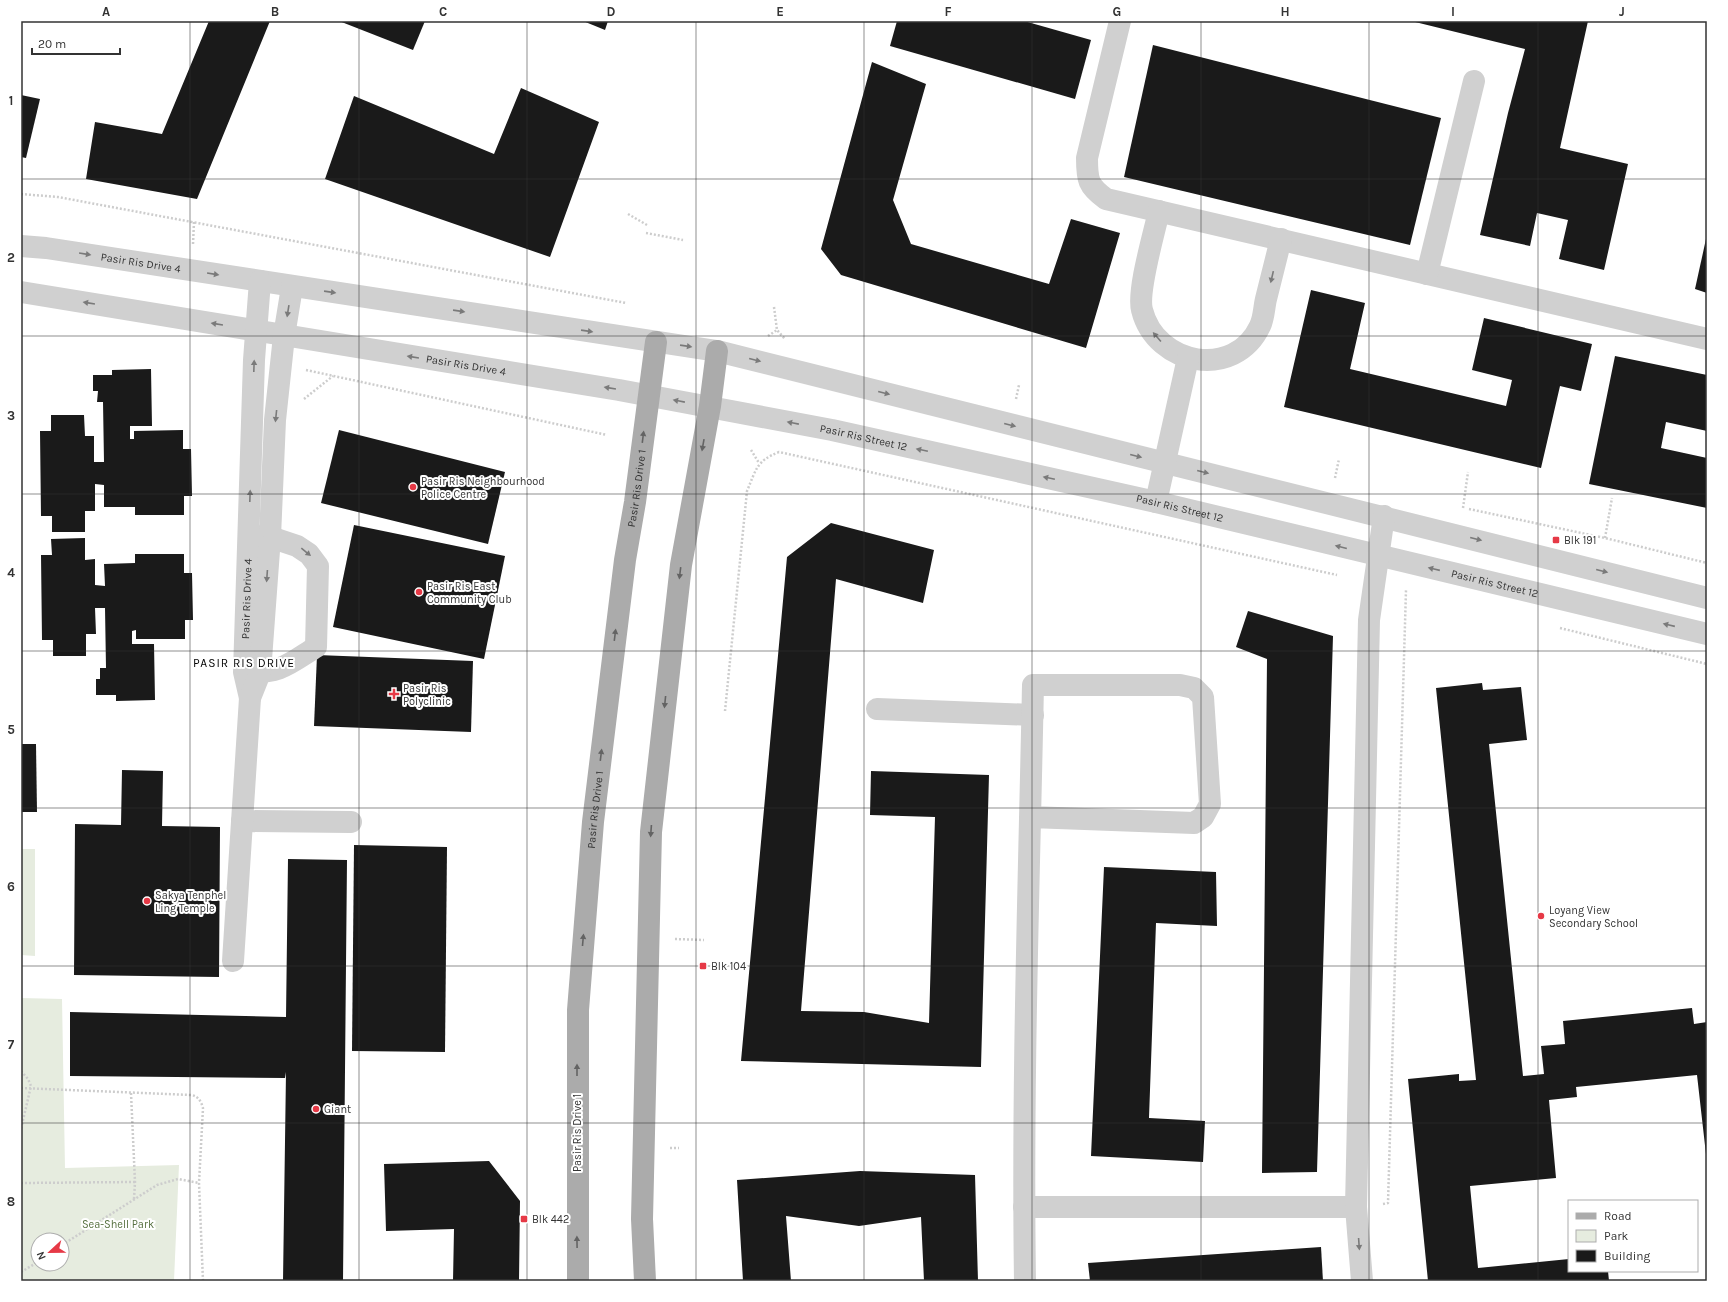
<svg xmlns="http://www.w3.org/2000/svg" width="1728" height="1302" viewBox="0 0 1728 1302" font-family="Karla,sans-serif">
<rect width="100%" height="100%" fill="#fff"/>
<g fill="#e6ecdf" fill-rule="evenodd">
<polygon points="21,849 35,849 35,956 21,955"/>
<path d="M21,998L62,999L65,1168L179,1165L174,1281H21ZM38,1240H62V1264H38Z"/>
</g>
<g fill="#1a1a1a">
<polygon points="209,21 270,21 197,199 86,179 95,122 162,134"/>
<polygon points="339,21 425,21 413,50"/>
<polygon points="583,21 608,21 605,30"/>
<polygon points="897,21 1024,21 1091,40 1075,99 890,46"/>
<polygon points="1411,21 1588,21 1560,148 1628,164 1604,270 1559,259 1568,220 1537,213 1530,246 1480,235 1508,113 1525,49"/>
<polygon points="1153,45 1441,118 1410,245 1124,177"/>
<polygon points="872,62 926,84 893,200 911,244 1049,284 1071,219 1120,233 1086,348 841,275 821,249"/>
<polygon points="521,88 599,122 550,257 325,179 354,96 494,154"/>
<polygon points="21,95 40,99 26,158 21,157"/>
<polygon points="1706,239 1707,239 1707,293 1695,289"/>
<polygon points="1311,290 1365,303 1350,369 1506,406 1512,380 1472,370 1484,318 1592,344 1581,391 1560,386 1541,468 1284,407"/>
<polygon points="1615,356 1707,375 1707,431 1666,422 1661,448 1707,458 1707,508 1589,484"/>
<polygon points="151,369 152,426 130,426 130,439 134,439 134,431 183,430 183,449 191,449 192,496 184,496 184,515 135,515 135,507 104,507 104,485 95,484 95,511 85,511 85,532 52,532 52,516 41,516 40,431 51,431 51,415 84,415 85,436 94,436 94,462 104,462 103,402 97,402 98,391 93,391 93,375 112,375 112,370"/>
<polygon points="339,430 505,472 488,544 321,503"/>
<polygon points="831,523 934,550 923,603 836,579 801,1011 864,1012 929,1023 935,817 870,815 871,771 989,775 981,1067 741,1061 787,557"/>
<polygon points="354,525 505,556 484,659 333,627"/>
<polygon points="85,538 85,560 95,559 95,585 105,586 104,564 135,563 135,554 184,554 184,573 192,573 193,620 185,620 185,639 136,639 136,630 132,631 132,644 154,644 155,700 116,701 116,695 96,695 96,679 100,679 100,668 106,668 105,608 95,608 96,634 86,634 86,656 53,656 53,640 42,640 41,555 52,555 51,539"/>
<polygon points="1248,611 1333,636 1317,1172 1262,1173 1267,659 1236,647"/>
<polygon points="317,655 473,661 471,732 314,726"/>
<polygon points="1482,683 1483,690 1521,687 1527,740 1489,744 1523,1076 1544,1074 1541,1046 1565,1044 1563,1021 1692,1008 1694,1024 1707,1022 1707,1163 1697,1075 1576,1087 1577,1097 1549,1100 1556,1178 1470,1186 1478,1268 1569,1259 1569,1271 1608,1271 1609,1281 1428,1281 1408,1079 1459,1074 1459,1081 1476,1080 1436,688"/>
<polygon points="21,744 36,744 37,812 21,812"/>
<polygon points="122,770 163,771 162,826 220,827 219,977 74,975 75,824 121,825"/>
<polygon points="354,845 447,847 445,1052 352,1051"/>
<polygon points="288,859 347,860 343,1281 283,1281 286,1072 285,1078 70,1076 70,1012 286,1017"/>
<polygon points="1104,867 1216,872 1217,926 1156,923 1149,1118 1205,1121 1203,1162 1091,1156"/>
<polygon points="489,1161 520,1201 519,1281 453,1281 454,1229 386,1231 384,1164"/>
<polygon points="860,1171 975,1175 978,1281 924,1281 921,1217 859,1226 786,1216 791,1281 743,1281 737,1180"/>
<polygon points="1321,1247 1323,1281 1090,1281 1088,1263"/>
</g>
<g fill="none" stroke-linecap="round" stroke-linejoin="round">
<g stroke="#cdcdcd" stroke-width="2.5" stroke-dasharray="2 2" stroke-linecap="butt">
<polyline points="21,194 58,197 626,303"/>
<polyline points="628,214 647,225"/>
<polyline points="646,233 683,240"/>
<polyline points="193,244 194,222"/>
<polyline points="774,307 777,330 785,339"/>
<polyline points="768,336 777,330"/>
<polyline points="306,370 607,435"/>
<polyline points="304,399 333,376"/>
<polyline points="1016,399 1019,385"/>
<polyline points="751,450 759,463"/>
<polyline points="1335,478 1339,459"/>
<polyline points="1463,508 1468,472"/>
<polyline points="1469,509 1605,538 1707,563"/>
<polyline points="1605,538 1612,498"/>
<polyline points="1560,628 1707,664"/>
<path d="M725,711L747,491C756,470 756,461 779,452L1337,575"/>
<polyline points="675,939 704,940"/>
<polyline points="21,1071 28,1079 31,1086 21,1129"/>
<path d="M21,1088L191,1095C198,1096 201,1101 203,1108L199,1183L203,1281"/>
<polyline points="131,1093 135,1182 134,1199"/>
<polyline points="670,1148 679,1148"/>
<polyline points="21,1183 135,1182"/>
<polyline points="1383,1204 1388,1203 1406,590"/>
<polyline points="62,1245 157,1185 178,1179 199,1183"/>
<polyline points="21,1272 38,1262"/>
</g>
<g stroke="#d0d0d0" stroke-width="22">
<path d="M1120,21L1087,158C1087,180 1088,186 1106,199L1707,339"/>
<path d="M1159,211C1154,234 1137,291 1142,310C1156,366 1235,380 1260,326C1264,318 1264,307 1266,299C1271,279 1276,259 1281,239"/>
<path id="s1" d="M21,246L46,248L717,351L1707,598"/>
<polyline points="1427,274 1474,81"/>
<path id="s2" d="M21,292L619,390L832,430L1156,502L1707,634"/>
<polyline points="1156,502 1188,358"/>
<path d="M246,672C280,674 289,664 316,647L318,566L309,554L297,546L270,537L256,536"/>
<path id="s3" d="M250,698L244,672L254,360L260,281"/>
<polyline points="877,709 1033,715"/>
<polyline points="242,821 351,822"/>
<polyline points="233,961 250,698 260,673 270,537 275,420 284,336 292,287"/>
<polyline points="1024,1207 1356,1207"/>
<path d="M1025,1281C1022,1083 1029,884 1033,685H1180L1194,688L1203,697L1210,804L1203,817L1194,823L1030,817"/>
<polyline points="1362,1281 1356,1207 1369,620 1384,516"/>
</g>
<g stroke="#ababab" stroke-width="22">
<path id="s4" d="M578,1281V1010L593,822L625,560L635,502L656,342"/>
<polyline points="645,1281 642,1219 651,832 681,565 710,406 717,351"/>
</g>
</g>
<defs><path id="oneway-solid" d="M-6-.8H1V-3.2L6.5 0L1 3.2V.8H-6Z"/></defs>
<g fill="#7a7a7a">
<use href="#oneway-solid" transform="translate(85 254) rotate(9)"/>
<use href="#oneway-solid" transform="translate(213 274) rotate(9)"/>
<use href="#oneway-solid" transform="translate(1272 277) rotate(103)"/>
<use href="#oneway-solid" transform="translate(330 292) rotate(8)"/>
<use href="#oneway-solid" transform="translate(89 303) rotate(-171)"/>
<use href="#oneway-solid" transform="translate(288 311) rotate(99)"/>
<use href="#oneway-solid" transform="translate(459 311) rotate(8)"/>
<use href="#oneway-solid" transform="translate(217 324) rotate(-171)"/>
<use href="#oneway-solid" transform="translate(587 331) rotate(8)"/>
<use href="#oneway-solid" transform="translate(1157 337) rotate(-131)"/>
<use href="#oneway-solid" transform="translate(686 346) rotate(8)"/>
<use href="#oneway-solid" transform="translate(413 357) rotate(-171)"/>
<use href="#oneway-solid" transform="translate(755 360) rotate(14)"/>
<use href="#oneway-solid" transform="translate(254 366) rotate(-88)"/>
<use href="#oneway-solid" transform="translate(610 388) rotate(-171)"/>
<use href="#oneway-solid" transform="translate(884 393) rotate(14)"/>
<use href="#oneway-solid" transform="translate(679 401) rotate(-169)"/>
<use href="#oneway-solid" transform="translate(276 416) rotate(96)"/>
<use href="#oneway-solid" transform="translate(793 423) rotate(-169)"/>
<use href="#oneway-solid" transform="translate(1010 425) rotate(14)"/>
<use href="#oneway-solid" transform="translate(922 450) rotate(-168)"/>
<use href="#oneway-solid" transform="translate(1136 456) rotate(14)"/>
<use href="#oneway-solid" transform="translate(1203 472) rotate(14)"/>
<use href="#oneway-solid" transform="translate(1049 478) rotate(-168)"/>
<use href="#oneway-solid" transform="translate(250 496) rotate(-88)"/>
<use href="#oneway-solid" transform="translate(1476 539) rotate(14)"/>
<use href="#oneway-solid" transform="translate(1341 547) rotate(-166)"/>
<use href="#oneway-solid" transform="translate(306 552) rotate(39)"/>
<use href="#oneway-solid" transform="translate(1434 569) rotate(-167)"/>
<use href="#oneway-solid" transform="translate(1602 571) rotate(14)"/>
<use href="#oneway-solid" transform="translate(267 576) rotate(94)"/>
<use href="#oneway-solid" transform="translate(1669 625) rotate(-167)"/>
<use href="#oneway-solid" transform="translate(1359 1244) rotate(86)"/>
</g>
<g fill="#636363">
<use href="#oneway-solid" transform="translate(643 437) rotate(-83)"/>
<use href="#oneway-solid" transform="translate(703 445) rotate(100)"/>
<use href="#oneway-solid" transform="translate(680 573) rotate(97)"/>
<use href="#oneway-solid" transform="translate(615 635) rotate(-83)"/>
<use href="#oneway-solid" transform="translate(665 702) rotate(96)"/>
<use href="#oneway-solid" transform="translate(601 755) rotate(-83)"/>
<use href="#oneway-solid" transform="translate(651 831) rotate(94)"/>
<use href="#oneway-solid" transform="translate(583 940) rotate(-85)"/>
<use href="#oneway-solid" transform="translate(577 1070) rotate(-90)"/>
<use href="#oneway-solid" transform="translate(577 1242) rotate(-91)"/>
</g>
<path fill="none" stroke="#333" stroke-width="1" stroke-opacity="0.55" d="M190,21V1281M359,21V1281M527,21V1281M696,21V1281M864,21V1281M1032,21V1281M1201,21V1281M1369,21V1281M1538,21V1281M21,179H1707M21,336H1707M21,494H1707M21,651H1707M21,808H1707M21,966H1707M21,1123H1707"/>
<g fill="#e63946" stroke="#fff" stroke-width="1.5">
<circle cx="413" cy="487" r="4"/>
<rect x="1552" y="536" width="8" height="8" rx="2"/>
<circle cx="419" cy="592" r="4"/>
<path d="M392 688h4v4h4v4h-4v4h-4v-4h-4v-4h4z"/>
<circle cx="147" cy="901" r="4"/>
<circle cx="1541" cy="916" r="4"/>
<rect x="699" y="962" width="8" height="8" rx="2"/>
<circle cx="316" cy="1109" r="4"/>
<rect x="520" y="1215" width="8" height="8" rx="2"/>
</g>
<g text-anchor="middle" stroke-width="4" stroke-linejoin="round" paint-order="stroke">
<g font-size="11" fill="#333" stroke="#fff">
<text dy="4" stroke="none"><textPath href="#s1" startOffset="121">Pasir Ris Drive 4</textPath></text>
<text dy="4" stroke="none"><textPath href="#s2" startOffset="451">Pasir Ris Drive 4</textPath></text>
<text dy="4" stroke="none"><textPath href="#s2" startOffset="855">Pasir Ris Street 12</textPath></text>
<text dy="4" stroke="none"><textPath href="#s4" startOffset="796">Pasir Ris Drive 1</textPath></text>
<text dy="4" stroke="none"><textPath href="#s2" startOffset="1179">Pasir Ris Street 12</textPath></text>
<text dy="4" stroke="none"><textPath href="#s2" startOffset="1503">Pasir Ris Street 12</textPath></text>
<text dy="4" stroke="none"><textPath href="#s3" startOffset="100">Pasir Ris Drive 4</textPath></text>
<text dy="4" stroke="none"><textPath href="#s4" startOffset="472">Pasir Ris Drive 1</textPath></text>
<text transform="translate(577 1133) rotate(-90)" y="4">Pasir Ris Drive 1</text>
</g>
<g font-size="11" fill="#333" stroke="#fff" text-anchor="start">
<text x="421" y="485">Pasir Ris Neighbourhood<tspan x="421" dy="13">Police Centre</tspan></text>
<text x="1564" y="544">Blk 191</text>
<text x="427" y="590">Pasir Ris East<tspan x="427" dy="13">Community Club</tspan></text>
<text x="403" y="692">Pasir Ris<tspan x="403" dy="13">Polyclinic</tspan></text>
<text x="155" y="899">Sakya Tenphel<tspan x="155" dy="13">Ling Temple</tspan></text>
<text x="1549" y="914">Loyang View<tspan x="1549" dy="13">Secondary School</tspan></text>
<text x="711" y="970">Blk 104</text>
<text x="324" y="1113">Giant</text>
<text x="532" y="1223">Blk 442</text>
</g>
<g font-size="11" fill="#56703f" stroke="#fff">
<text x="118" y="1228">Sea-Shell Park</text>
</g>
<g font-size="12" letter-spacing="1" fill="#000" stroke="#fff">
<text x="244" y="667">PASIR RIS DRIVE</text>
</g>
</g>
<rect width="1728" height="1302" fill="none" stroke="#ffffff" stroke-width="44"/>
<rect x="1568" y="1200" width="130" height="72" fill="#ffffff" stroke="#adadad"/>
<rect x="1576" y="1213" width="20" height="6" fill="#ababab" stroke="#adadad"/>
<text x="1604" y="1220" font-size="12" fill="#333333">Road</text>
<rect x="1576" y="1230" width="20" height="12" fill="#e6ecdf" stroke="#adadad"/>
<text x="1604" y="1240" font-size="12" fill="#333333">Park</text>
<rect x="1576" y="1250" width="20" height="12" fill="#1a1a1a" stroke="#adadad"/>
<text x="1604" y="1260" font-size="12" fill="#333333">Building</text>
<g transform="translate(50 1252) rotate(248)"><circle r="19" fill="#ffffff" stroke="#adadad"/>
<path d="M0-3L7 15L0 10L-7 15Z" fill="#e63946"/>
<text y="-6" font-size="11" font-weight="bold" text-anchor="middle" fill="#333333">N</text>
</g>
<path d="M32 48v6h88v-6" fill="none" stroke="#333333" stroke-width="2"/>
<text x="38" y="48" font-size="12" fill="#333333" stroke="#ffffff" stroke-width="3" paint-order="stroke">20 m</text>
<rect x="22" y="22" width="1684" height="1258" fill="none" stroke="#333" stroke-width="1.5"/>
<g font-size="13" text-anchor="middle" font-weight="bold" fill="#333">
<text x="106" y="16">A</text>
<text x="275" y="16">B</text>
<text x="443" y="16">C</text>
<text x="611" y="16">D</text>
<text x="780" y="16">E</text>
<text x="948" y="16">F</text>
<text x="1117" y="16">G</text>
<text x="1285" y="16">H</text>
<text x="1453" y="16">I</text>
<text x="1622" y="16">J</text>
<text x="11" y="105">1</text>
<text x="11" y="262">2</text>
<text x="11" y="420">3</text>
<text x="11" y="577">4</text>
<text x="11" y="734">5</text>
<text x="11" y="891">6</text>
<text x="11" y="1049">7</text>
<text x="11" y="1206">8</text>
</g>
</svg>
